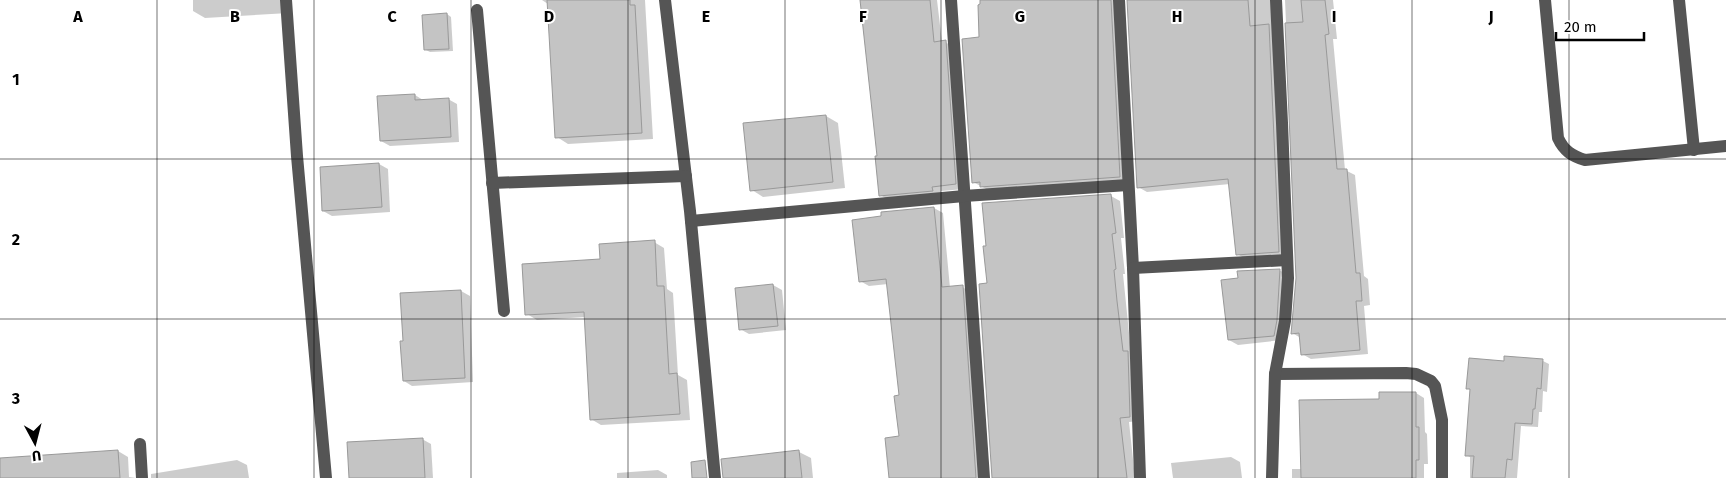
<svg xmlns="http://www.w3.org/2000/svg" width="1726" height="478" viewBox="0 0 1726 478" font-family="'Fira Sans',sans-serif">
<rect width="100%" height="100%" fill="#fff"/>
<g fill="#0003">
<polygon points="193,0 288,0 289,13 205,18 193,11"/>
<polygon points="542,0 651,0 645,0 653,139 568,144 557,137 548,4"/>
<polygon points="860,0 937,0 942,42 945,42 954,47 964,189 941,191 941,195 889,200 880,195 878,157"/>
<polygon points="982,0 1122,0 1128,182 990,191 973,182"/>
<polygon points="1128,0 1279,0 1287,257 1246,259 1237,254 1230,184 1147,192 1138,187"/>
<polygon points="1285,0 1333,0 1337,39 1333,39 1345,170 1355,175 1364,276 1368,279 1370,305 1364,306 1368,354 1311,359 1302,354 1301,338 1292,333 1297,278"/>
<polygon points="447,14 451,17 453,51 430,52 426,50"/>
<polygon points="415,95 423,100 448,99 457,104 459,142 390,146 381,141"/>
<polygon points="826,116 838,123 845,188 763,197 752,190"/>
<polygon points="379,164 388,169 390,212 332,216 323,211"/>
<polygon points="1111,196 1120,201 1124,238 1121,238 1125,274 1123,274 1138,421 1129,422 1135,478 993,478 988,284"/>
<polygon points="934,208 943,213 950,288 962,287 971,292 984,478 891,478 900,437 901,397 888,284 869,286 860,281"/>
<polygon points="654,242 664,248 667,289 673,293 678,375 687,380 690,420 601,425 591,419 586,317 537,320 527,314 602,260"/>
<polygon points="1279,270 1288,275 1282,340 1238,345 1229,340"/>
<polygon points="773,285 782,290 786,330 749,334 740,329"/>
<polygon points="461,291 470,296 473,382 412,386 404,381 404,342"/>
<polygon points="1543,361 1549,364 1547,392 1543,391 1542,412 1539,412 1538,427 1521,426 1517,478 1470,478 1470,457 1466,455 1471,390 1468,388 1505,362"/>
<polygon points="1416,393 1424,398 1425,432 1427,434 1428,464 1424,464 1424,478 1292,478 1292,469 1302,469 1380,400"/>
<polygon points="422,439 431,444 433,478 351,478"/>
<polygon points="118,451 128,457 129,477 136,478 0,478 0,465 16,458"/>
<polygon points="799,452 811,458 813,478 730,478"/>
<polygon points="1231,457 1240,462 1242,478 1173,478 1171,463"/>
<polygon points="237,460 247,465 249,478 151,478 151,474"/>
<polygon points="658,470 667,475 667,478 617,478 617,473"/>
</g>
<g fill="#c4c4c4" stroke="#999">
<polygon points="547,0 630,0 630,5 635,5 642,133 555,138"/>
<polygon points="860,0 930,0 934,42 946,40 956,184 932,187 933,191 879,196 875,156 877,156"/>
<polygon points="980,0 1111,0 1120,177 980,187 980,182 972,183 962,39 979,37 978,5 980,4"/>
<polygon points="1127,0 1248,0 1250,26 1269,24 1279,252 1236,255 1228,179 1137,188"/>
<polygon points="1301,0 1325,0 1329,34 1325,35 1337,169 1347,169 1356,273 1360,273 1362,301 1356,301 1360,350 1301,355 1299,333 1291,334 1296,278 1285,23 1303,22"/>
<polygon points="447,13 449,49 424,50 422,15"/>
<polygon points="415,94 415,100 449,98 451,137 380,141 377,96"/>
<polygon points="826,115 833,182 750,191 743,123"/>
<polygon points="379,163 382,207 322,211 320,167"/>
<polygon points="1111,194 1116,233 1112,234 1116,269 1114,270 1117,301 1123,351 1128,351 1130,417 1120,418 1127,478 992,478 979,284 987,283 983,246 986,246 982,203"/>
<polygon points="934,207 942,287 963,285 976,478 889,478 885,438 899,436 894,396 899,395 886,279 859,282 852,220 881,216 881,212"/>
<polygon points="655,240 657,286 664,286 669,374 677,373 680,414 590,420 584,312 525,315 522,264 600,259 599,244"/>
<polygon points="1280,269 1277,320 1274,336 1228,340 1221,280 1238,278 1237,271"/>
<polygon points="773,284 778,326 739,330 735,288"/>
<polygon points="461,290 465,378 403,381 400,341 403,341 400,293"/>
<polygon points="1504,356 1543,359 1541,389 1537,388 1535,409 1533,409 1532,424 1515,423 1512,460 1507,459 1505,478 1472,478 1474,456 1465,456 1470,389 1466,389 1469,358 1504,361"/>
<polygon points="1379,392 1416,392 1416,427 1419,427 1419,460 1416,460 1416,478 1301,478 1299,400 1379,399"/>
<polygon points="423,438 425,478 349,478 347,442"/>
<polygon points="118,450 120,478 0,478 0,458"/>
<polygon points="799,450 802,478 723,478 721,459"/>
<polygon points="705,460 707,478 692,478 691,462"/>
</g>
<g fill="none" stroke-linecap="round" stroke-linejoin="round">
<g stroke="#555" stroke-width="12">
<polyline points="286,0 297,156 326,478"/>
<polyline points="665,0 690,211 715,478"/>
<polyline points="951,0 984,478"/>
<polyline points="1119,0 1133,268 1140,478"/>
<path d="M1545,0L1558,138C1564,151 1572,156 1585,160L1726,146"/>
<polyline points="1679,0 1694,150"/>
<polyline points="477,10 504,311"/>
<polyline points="492,183 686,176"/>
<polyline points="691,221 964,196 1128,185"/>
<polyline points="1133,268 1287,260"/>
<polyline points="1275,374 1406,373 1416,374 1431,381 1435,386 1442,420 1442,478"/>
<polyline points="140,444 142,478"/>
<polyline points="1272,478 1275,374 1285,321 1288,278 1282,123 1276,0"/>
</g>
</g>
<path fill="none" stroke="#000" stroke-width="1" stroke-opacity="0.55" d="M157,0V478M314,0V478M471,0V478M628,0V478M785,0V478M941,0V478M1098,0V478M1255,0V478M1412,0V478M1569,0V478M0,159H1726M0,319H1726"/>
<g font-size="16" text-anchor="middle" font-weight="bold" fill="#000" stroke="#fff" stroke-width="4" stroke-linejoin="round" paint-order="stroke">
<text x="78" y="22">A</text>
<text x="235" y="22">B</text>
<text x="392" y="22">C</text>
<text x="549" y="22">D</text>
<text x="706" y="22">E</text>
<text x="863" y="22">F</text>
<text x="1020" y="22">G</text>
<text x="1177" y="22">H</text>
<text x="1334" y="22">I</text>
<text x="1491" y="22">J</text>
<text x="16" y="85">1</text>
<text x="16" y="245">2</text>
<text x="16" y="404">3</text>
</g>
<g transform="translate(35 443) rotate(173)" stroke="#ffffff" stroke-width="4" paint-order="stroke">
<path d="M0-4L9 19L0 12L-9 19Z" fill="#000000"/>
<text y="-8" font-size="14" font-weight="bold" text-anchor="middle" fill="#000000">U</text>
</g>
<path d="M1556 32v8h88v-8" fill="none" stroke="#000000" stroke-width="2.5"/>
<text x="1564" y="32" font-size="15" fill="#000000" stroke="#ffffff" stroke-width="4" paint-order="stroke">20 m</text>
</svg>
